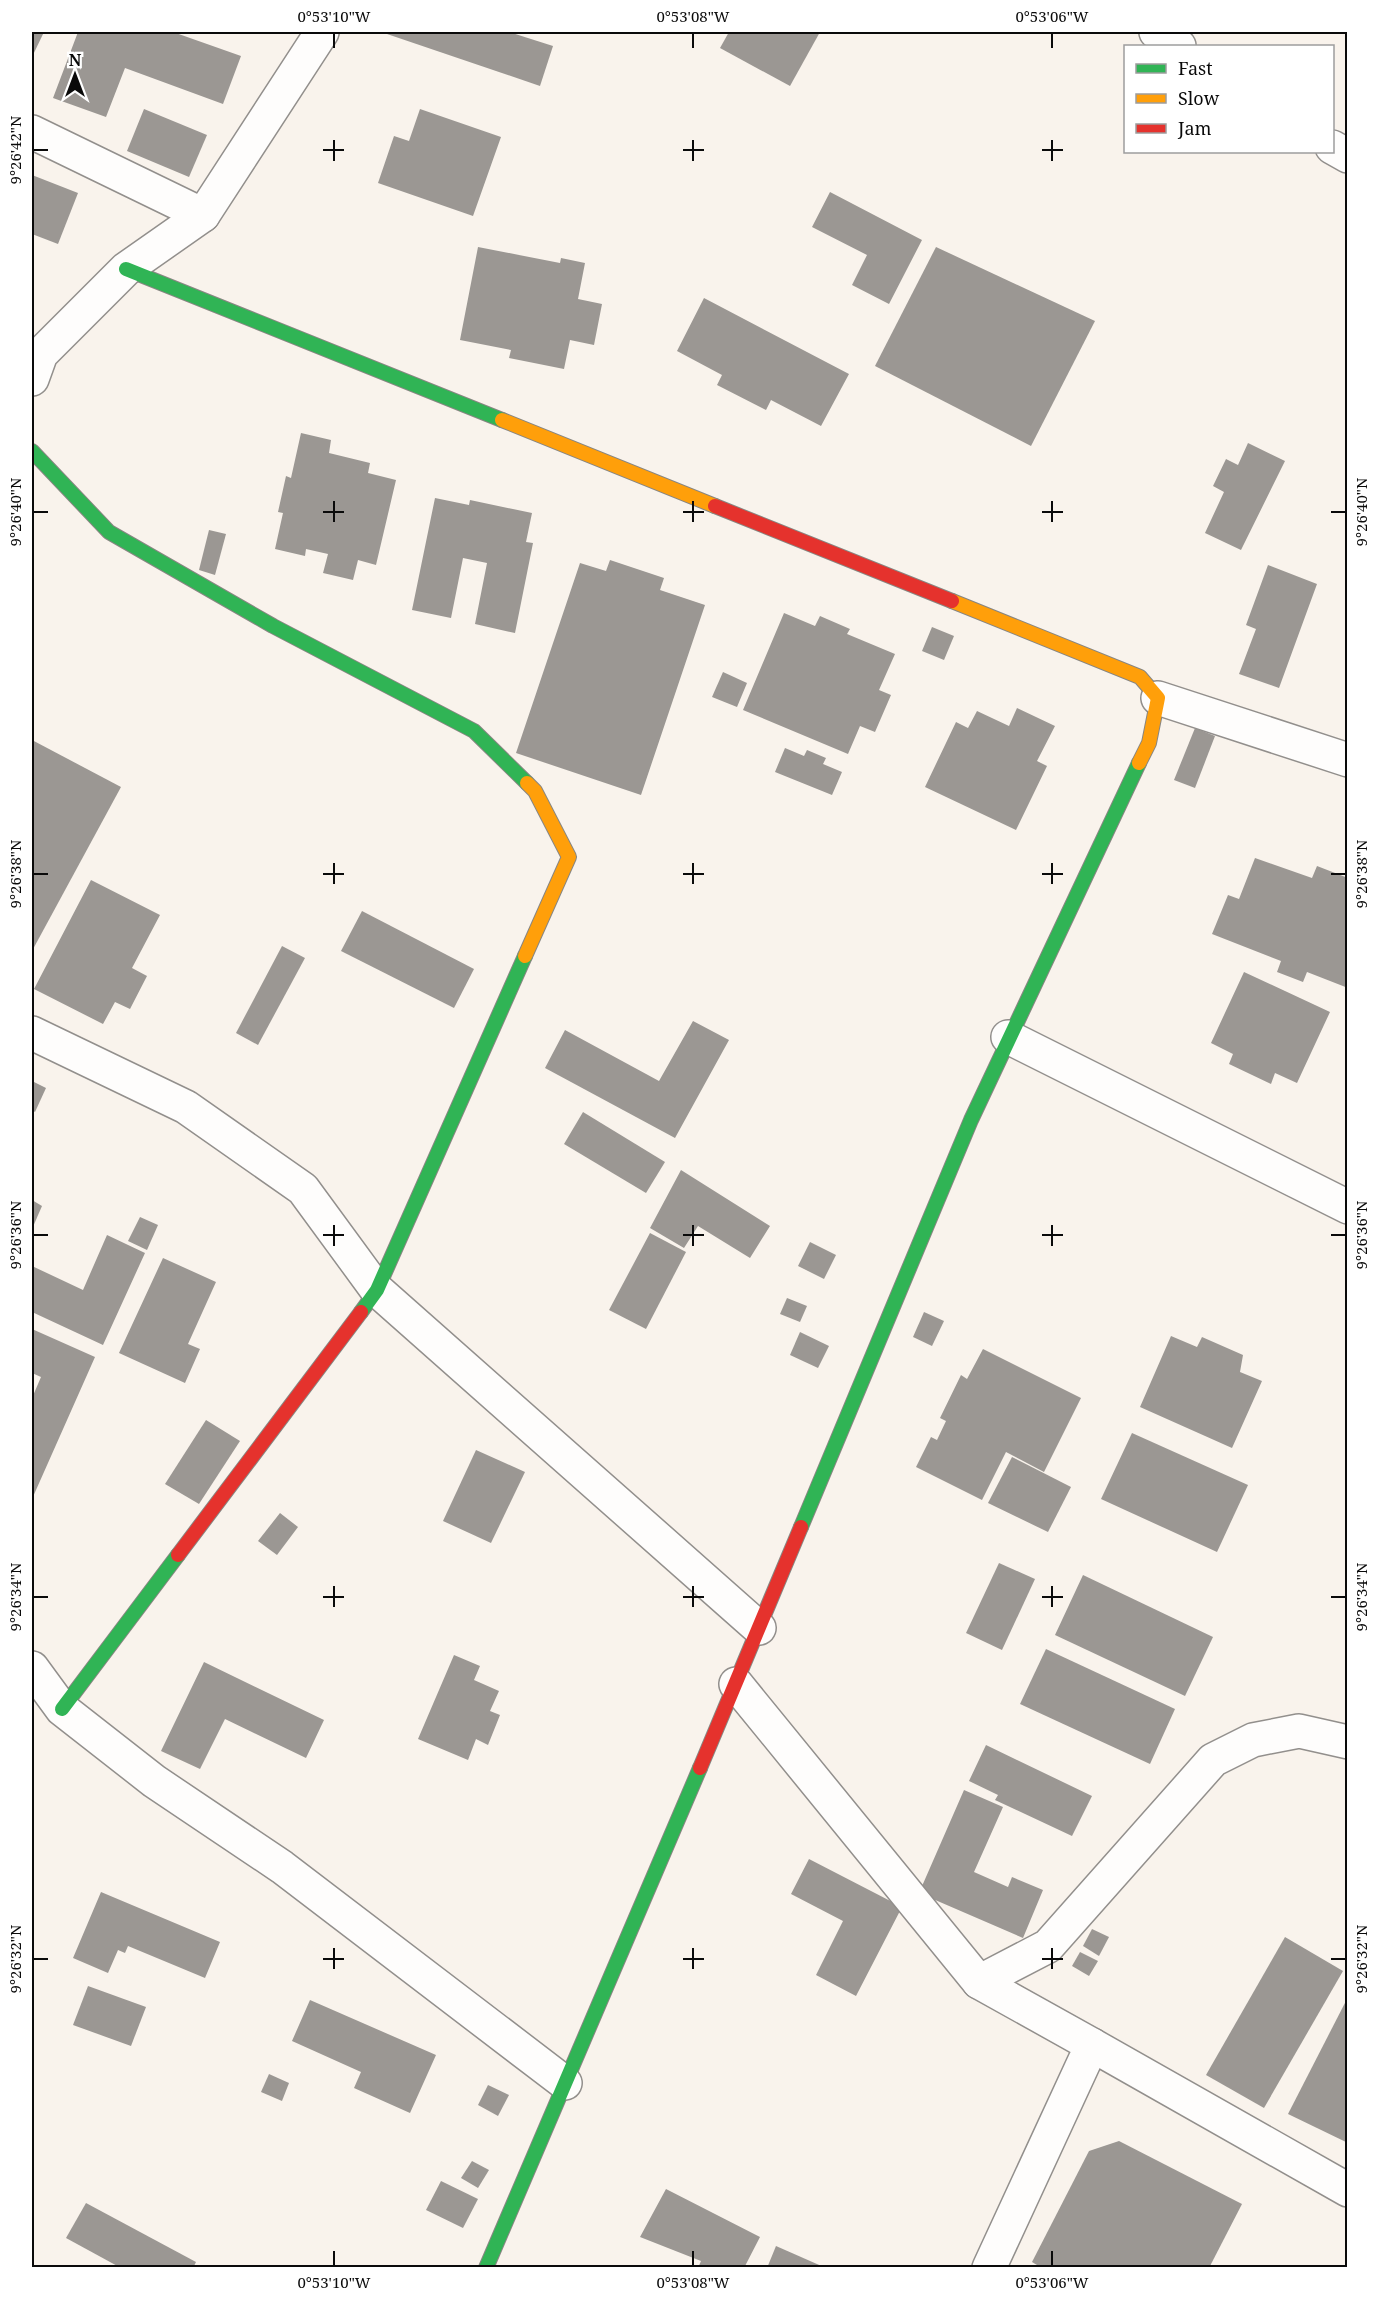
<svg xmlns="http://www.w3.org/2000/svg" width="1379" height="2299" viewBox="0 0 1379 2299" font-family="'Noto Serif',serif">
<rect width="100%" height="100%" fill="#f9f3ec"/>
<g fill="#9b9793">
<polygon points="32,32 44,32 32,57"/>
<polygon points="78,32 173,32 241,56 223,104 125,68 106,117 53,98"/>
<polygon points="388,32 509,32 553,46 540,86 387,34"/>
<polygon points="729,32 820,32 790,86 720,48"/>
<polygon points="144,109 207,135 189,177 127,151"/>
<polygon points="420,109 501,137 473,216 378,183 394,136 409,141"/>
<polygon points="32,175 78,193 58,244 32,234"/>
<polygon points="830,192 922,240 889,304 852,285 867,255 812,227"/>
<polygon points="478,247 560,263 561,258 585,263 578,299 602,304 594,345 570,340 564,369 509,358 511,350 460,340"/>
<polygon points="936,247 1095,321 1031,446 875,366"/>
<polygon points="704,298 849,374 821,426 771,400 766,410 717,385 722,375 677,351"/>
<polygon points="301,433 331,440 329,453 370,463 368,473 396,480 376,565 358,560 353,580 323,573 328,554 306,549 305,556 275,549 283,513 278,512 286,476 291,478"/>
<polygon points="1248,443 1285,461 1241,550 1205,533 1224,492 1213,486 1226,459 1238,465"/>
<polygon points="435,498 469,505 470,500 532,513 526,542 533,543 515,633 475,624 487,563 463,558 451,618 412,610"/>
<polygon points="209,530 226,534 215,575 199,570"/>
<polygon points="610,560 664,578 660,590 705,605 641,795 516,753 580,563 606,571"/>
<polygon points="1268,565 1317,584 1279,688 1239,674 1256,629 1246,625"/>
<polygon points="784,613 815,626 820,616 850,629 847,634 895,654 879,690 891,695 875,732 860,726 848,754 743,710"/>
<polygon points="932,627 954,636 944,660 922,651"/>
<polygon points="723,672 747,683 737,707 712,697"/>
<polygon points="1017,708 1055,726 1037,761 1047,766 1016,830 925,787 956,722 968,728 977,711 1009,726"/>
<polygon points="1195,728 1215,736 1195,788 1174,780"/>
<polygon points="32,740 121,787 32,951"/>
<polygon points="785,748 804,756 807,750 826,758 823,764 842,772 832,795 775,772"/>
<polygon points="1255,858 1312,878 1317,866 1348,878 1348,988 1307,972 1303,982 1277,972 1281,961 1212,934 1228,895 1239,899"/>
<polygon points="91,880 160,915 132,968 147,976 130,1009 115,1002 103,1024 34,989"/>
<polygon points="362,911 474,969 454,1008 341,951"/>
<polygon points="282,946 305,958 258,1045 236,1033"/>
<polygon points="1244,972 1330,1012 1297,1083 1275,1073 1271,1084 1229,1064 1233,1054 1211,1043"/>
<polygon points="693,1021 729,1040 675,1138 545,1068 565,1030 659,1081"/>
<polygon points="32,1081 46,1088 35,1112 32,1110"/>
<polygon points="583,1112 665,1162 646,1193 564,1144"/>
<polygon points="681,1170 770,1226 750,1258 698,1226 684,1248 650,1228"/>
<polygon points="32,1200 42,1206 32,1229"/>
<polygon points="140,1217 158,1225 147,1250 128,1241"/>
<polygon points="650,1233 686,1252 646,1329 609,1310"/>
<polygon points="107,1235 145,1253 103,1345 32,1312 32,1266 83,1290"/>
<polygon points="810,1242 836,1255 824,1279 798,1266"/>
<polygon points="163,1258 216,1282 188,1344 200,1349 185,1383 119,1353"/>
<polygon points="787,1298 807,1306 800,1322 780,1314"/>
<polygon points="924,1312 944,1321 932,1346 913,1337"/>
<polygon points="32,1329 95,1357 32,1499 32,1398 41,1377 32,1373"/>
<polygon points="800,1332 829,1346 818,1368 790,1355"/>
<polygon points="1171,1336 1197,1347 1202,1337 1243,1355 1240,1372 1262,1381 1232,1448 1140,1407"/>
<polygon points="983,1349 1081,1398 1044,1472 1006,1452 982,1500 916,1467 931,1437 937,1440 946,1421 940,1418 961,1375 967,1379"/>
<polygon points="206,1420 240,1441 199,1504 165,1484"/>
<polygon points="1132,1433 1248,1485 1217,1552 1101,1499"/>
<polygon points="476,1450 525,1472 491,1543 443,1521"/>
<polygon points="1012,1457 1071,1487 1048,1532 988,1503"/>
<polygon points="280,1513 298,1527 277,1555 258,1541"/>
<polygon points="999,1563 1035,1579 1002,1650 966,1633"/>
<polygon points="1083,1575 1213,1637 1185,1696 1055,1635"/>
<polygon points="1046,1649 1175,1709 1150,1764 1020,1704"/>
<polygon points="454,1655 480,1666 474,1680 499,1691 490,1711 500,1715 488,1745 476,1739 468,1760 418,1739"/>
<polygon points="204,1662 324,1720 306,1758 225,1719 200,1769 161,1751"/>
<polygon points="986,1745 1092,1796 1072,1836 995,1800 998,1795 969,1781"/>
<polygon points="964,1790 1003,1807 974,1872 1008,1887 1012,1877 1043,1890 1023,1938 919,1893"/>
<polygon points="809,1859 902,1907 856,1996 816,1975 843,1921 791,1894"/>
<polygon points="101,1892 220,1942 205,1978 128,1946 125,1953 118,1950 108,1973 73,1958"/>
<polygon points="1092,1929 1109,1937 1099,1956 1083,1946"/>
<polygon points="1285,1937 1343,1971 1264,2108 1206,2075"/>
<polygon points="1080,1952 1098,1961 1089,1976 1072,1966"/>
<polygon points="88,1986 146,2007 131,2046 73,2025"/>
<polygon points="1348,1997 1348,2143 1288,2114"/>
<polygon points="310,2000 436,2055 410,2113 354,2088 361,2072 292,2041"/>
<polygon points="269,2074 289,2083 282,2101 261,2092"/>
<polygon points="488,2085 509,2095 498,2116 478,2105"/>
<polygon points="1119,2141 1242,2204 1209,2268 1042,2268 1032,2262 1089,2151"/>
<polygon points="472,2161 489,2170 478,2188 461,2178"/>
<polygon points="441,2181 478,2199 463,2228 426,2210"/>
<polygon points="666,2189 760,2237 744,2268 698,2268 701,2261 640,2237"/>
<polygon points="86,2203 196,2262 193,2268 121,2268 66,2238"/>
<polygon points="776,2246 826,2268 767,2268"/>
</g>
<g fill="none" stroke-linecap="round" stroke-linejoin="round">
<g stroke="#928f8c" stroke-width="36">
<g id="street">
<polyline points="1156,32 1179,46"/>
<polyline points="32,132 203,215"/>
<polyline points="1332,147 1348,156"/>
<polyline points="32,379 41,354 126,269 203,215 322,32"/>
<polyline points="1158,698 1348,760"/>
<polyline points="32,1033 186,1107 303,1189 377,1290 759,1628"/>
<polyline points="1008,1037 1348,1207"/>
<polyline points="32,1668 62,1709 154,1781 282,1867 565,2083"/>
<polyline points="736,1684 979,1982 1092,2045 989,2268"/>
<polyline points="979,1982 1048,1946 1213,1760 1253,1740 1299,1731 1348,1742"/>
<polyline points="1092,2045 1348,2190"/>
</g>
</g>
<g stroke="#888682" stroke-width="16">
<g id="fast">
<polyline points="126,269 502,420"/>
<polyline points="32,451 109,532 273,626 474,731 527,783"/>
<polyline points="361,1312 377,1290 525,956"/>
<polyline points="801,1527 971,1120 1139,763"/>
<polyline points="62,1709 178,1555"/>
<polyline points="486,2268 700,1768"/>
</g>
</g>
<g stroke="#888682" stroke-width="16">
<g id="slow">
<polyline points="502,420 715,506"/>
<polyline points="952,601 1140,677 1158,698 1149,743 1139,763"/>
<polyline points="525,956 569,857 535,791 527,783"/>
</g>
</g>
<g stroke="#888682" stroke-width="16">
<g id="jam">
<polyline points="715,506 952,601"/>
<polyline points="178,1555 361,1312"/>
<polyline points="700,1768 801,1527"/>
</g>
</g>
<use href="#street" stroke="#fefdfc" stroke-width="33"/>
<use href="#fast" stroke="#30b455" stroke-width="14"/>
<use href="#slow" stroke="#ff9f0a" stroke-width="14"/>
<use href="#jam" stroke="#e5322d" stroke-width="14"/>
</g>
<path fill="none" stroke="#0a0a0a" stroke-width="2" d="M334,33V48M693,33V48M1052,33V48M334,140V161M693,140V161M1052,140V161M33,150H48M323,150H344M683,150H704M1042,150H1063M334,501V522M693,501V522M1052,501V522M33,512H48M323,512H344M683,512H704M1042,512H1063M1331,512H1346M334,863V884M693,863V884M1052,863V884M33,874H48M323,874H344M683,874H704M1042,874H1063M1331,874H1346M334,1225V1246M693,1225V1246M1052,1225V1246M33,1235H48M323,1235H344M683,1235H704M1042,1235H1063M1331,1235H1346M334,1586V1607M693,1586V1607M1052,1586V1607M33,1597H48M323,1597H344M683,1597H704M1042,1597H1063M1331,1597H1346M334,1948V1969M693,1948V1969M1052,1948V1969M33,1959H48M323,1959H344M683,1959H704M1042,1959H1063M1331,1959H1346M334,2251V2266M693,2251V2266M1052,2251V2266"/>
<rect width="1379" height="2299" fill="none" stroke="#ffffff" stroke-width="66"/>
<rect x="1124" y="45" width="210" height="108" fill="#ffffff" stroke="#9d9d9d" stroke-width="1.5"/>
<rect x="1136" y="64" width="30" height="9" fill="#30b455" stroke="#9d9d9d" stroke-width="1.5"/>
<text x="1178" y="75" font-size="18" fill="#0a0a0a">Fast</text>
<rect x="1136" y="94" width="30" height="9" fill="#ff9f0a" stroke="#9d9d9d" stroke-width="1.5"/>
<text x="1178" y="105" font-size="18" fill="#0a0a0a">Slow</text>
<rect x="1136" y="124" width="30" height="9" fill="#e5322d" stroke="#9d9d9d" stroke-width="1.5"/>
<text x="1178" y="135" font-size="18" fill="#0a0a0a">Jam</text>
<g transform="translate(75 75)" stroke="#ffffff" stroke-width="4.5" paint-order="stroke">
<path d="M0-4.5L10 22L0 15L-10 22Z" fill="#0a0a0a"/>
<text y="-9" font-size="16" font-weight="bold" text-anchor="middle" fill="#0a0a0a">N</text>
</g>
<rect x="33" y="33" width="1313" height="2233" fill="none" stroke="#0a0a0a" stroke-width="2"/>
<g font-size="15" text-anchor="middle" fill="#0a0a0a">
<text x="334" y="22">0°53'10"W</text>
<text x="693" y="22">0°53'08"W</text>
<text x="1052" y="22">0°53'06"W</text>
<text transform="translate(16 150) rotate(-90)" y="5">9°26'42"N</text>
<text transform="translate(16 512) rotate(-90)" y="5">9°26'40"N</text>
<text transform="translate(1362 512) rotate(-90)" y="5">9°26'40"N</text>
<text transform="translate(16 874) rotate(-90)" y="5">9°26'38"N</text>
<text transform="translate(1362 874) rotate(-90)" y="5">9°26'38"N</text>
<text transform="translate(16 1235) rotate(-90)" y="5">9°26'36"N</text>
<text transform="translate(1362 1235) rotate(-90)" y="5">9°26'36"N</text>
<text transform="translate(16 1597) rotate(-90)" y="5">9°26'34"N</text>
<text transform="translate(1362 1597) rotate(-90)" y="5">9°26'34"N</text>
<text transform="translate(16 1959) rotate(-90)" y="5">9°26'32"N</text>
<text transform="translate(1362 1959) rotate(-90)" y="5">9°26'32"N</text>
<text x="334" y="2288">0°53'10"W</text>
<text x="693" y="2288">0°53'08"W</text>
<text x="1052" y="2288">0°53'06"W</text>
</g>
</svg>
